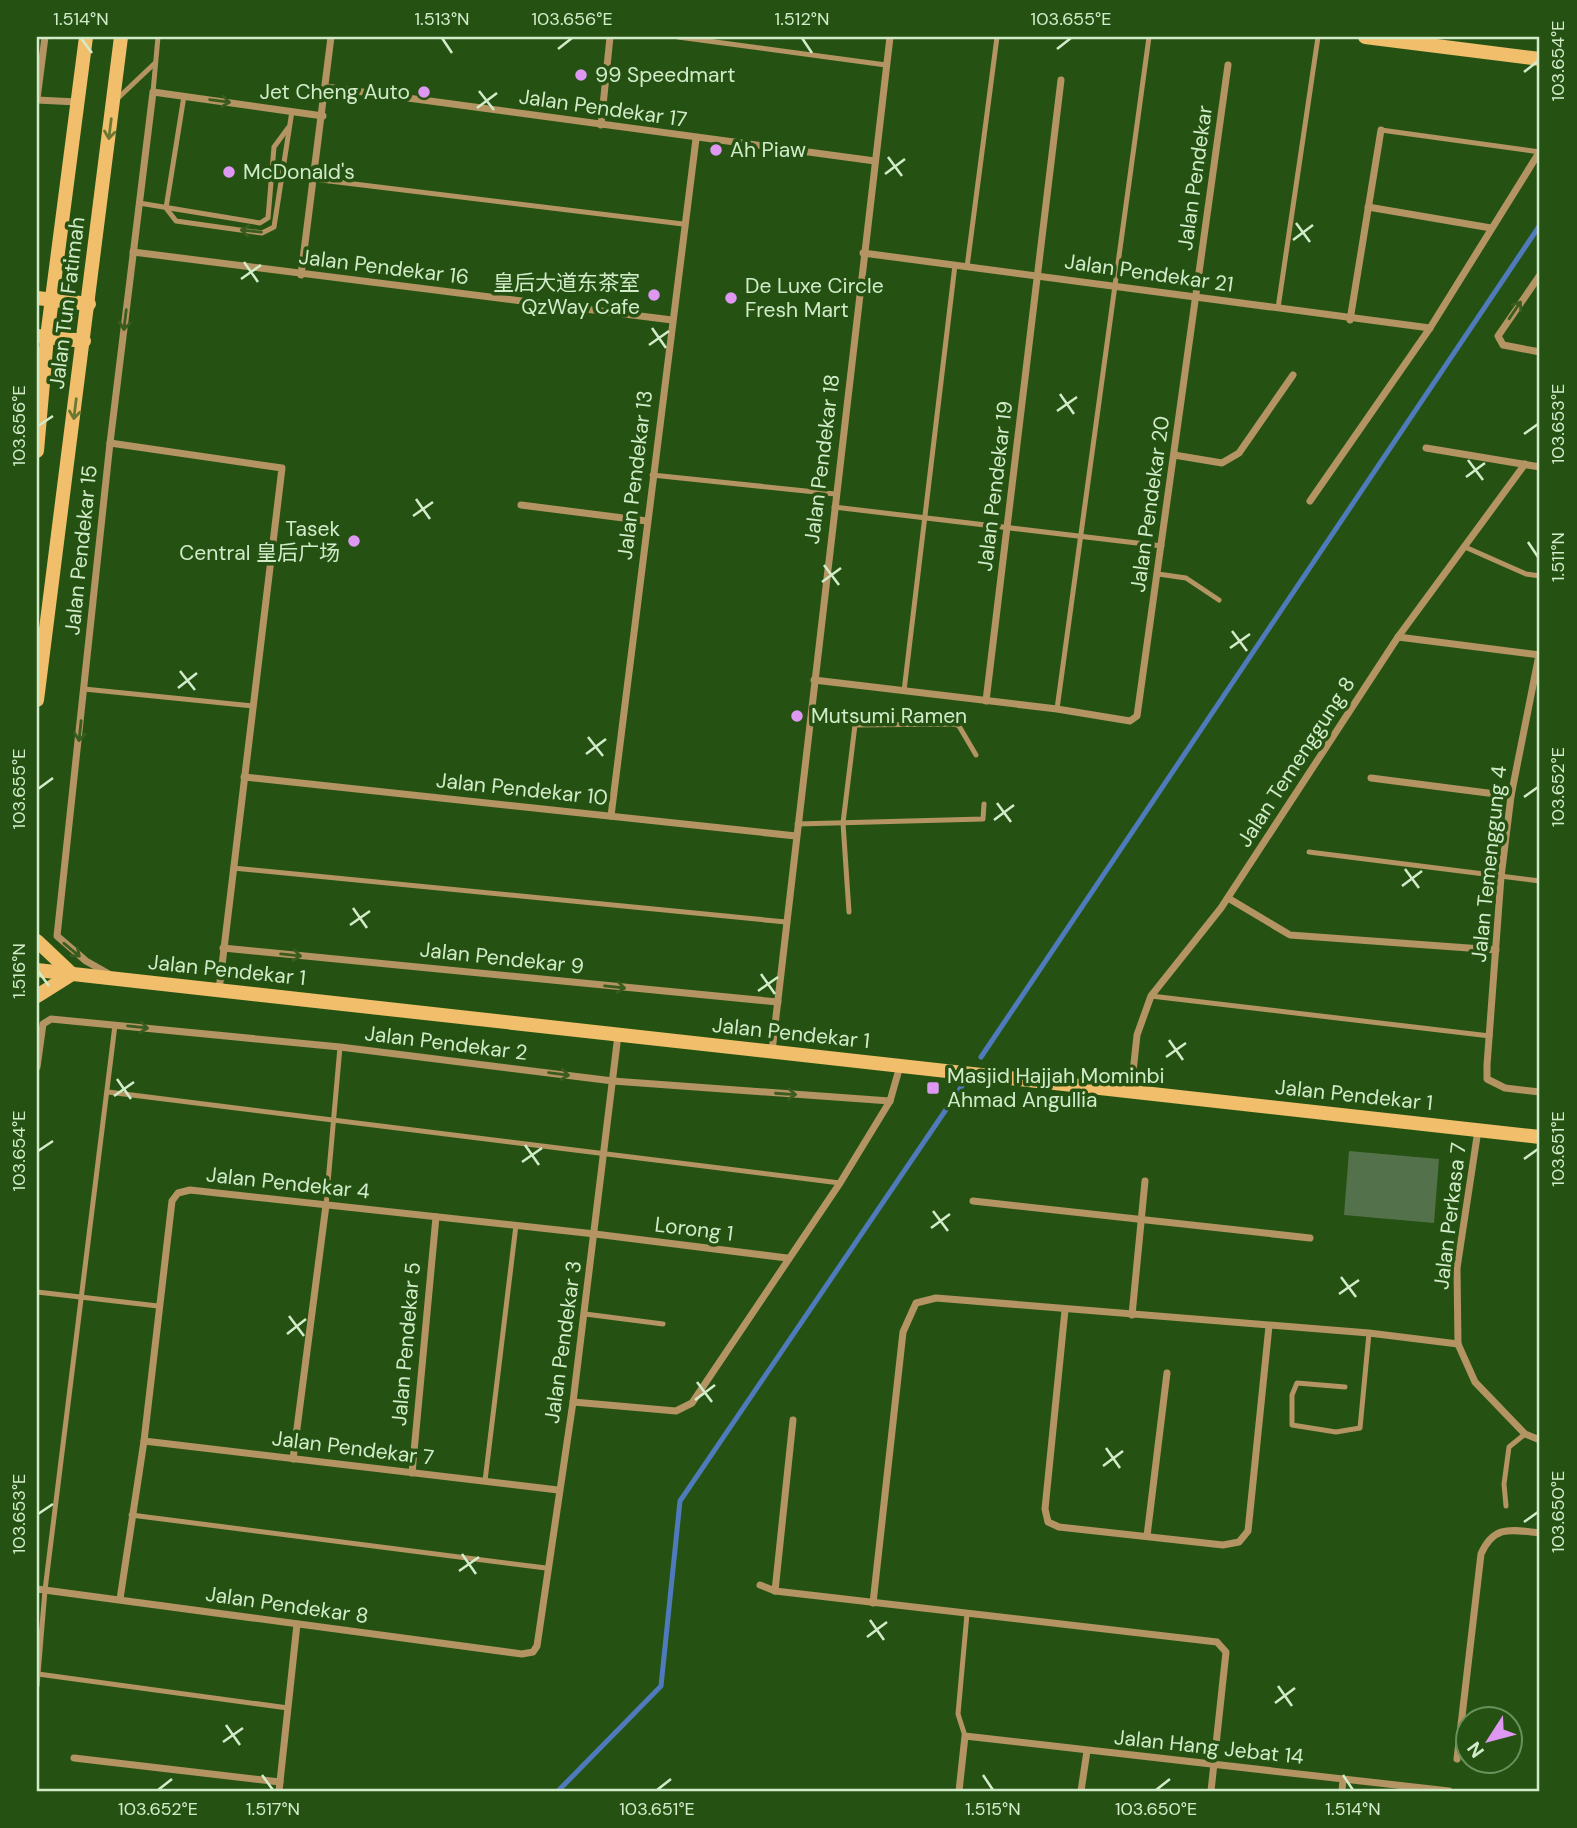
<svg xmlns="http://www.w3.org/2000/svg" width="1577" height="1828" viewBox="0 0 1577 1828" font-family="'DM Sans','Noto Sans SC',sans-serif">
<rect width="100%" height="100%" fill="#255212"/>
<polygon fill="#53714a" points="1349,1151 1439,1159 1434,1223 1344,1215"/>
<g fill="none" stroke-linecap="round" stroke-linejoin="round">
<g stroke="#4f7abb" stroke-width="5">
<polyline points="981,1057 1540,225"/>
<polyline points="558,1791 661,1686 680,1501 962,1086"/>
</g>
<g stroke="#b39462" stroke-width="5">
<polyline points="678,37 886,65"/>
<polyline points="153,92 158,37"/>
<polyline points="184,96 166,208 176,221 262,233 274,227 292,111"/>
<polyline points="116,100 155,63"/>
<polyline points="1381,130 1540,152"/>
<polyline points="313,179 683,224"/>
<polyline points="139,203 260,223 268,218 274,147 288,128"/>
<polyline points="967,267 997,37"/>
<polyline points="1278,308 1318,37"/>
<polyline points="652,475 835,494"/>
<polyline points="834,507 1162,546"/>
<polyline points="1465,547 1526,574 1540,576"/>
<polyline points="1158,574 1186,578 1219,600"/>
<polyline points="84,689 253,706"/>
<polyline points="904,691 955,265"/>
<polyline points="1057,709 1149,37"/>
<polyline points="797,824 983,819 984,804"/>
<polyline points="1309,852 1540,881"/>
<polyline points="233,868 786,922"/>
<polyline points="849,912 843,823 855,725 954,724 959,726 976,755"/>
<polyline points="1151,996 1490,1036"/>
<polyline points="108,1092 840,1183"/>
<polyline points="326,1205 340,1047"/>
<polyline points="37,1292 158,1306"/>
<polyline points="585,1314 663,1324"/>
<polyline points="1345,1387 1297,1383 1292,1395 1292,1425 1336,1432 1360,1428 1369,1333"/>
<polyline points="485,1481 516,1225"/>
<polyline points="1506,1506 1504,1484 1509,1447 1525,1434"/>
<polyline points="131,1515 546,1568"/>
<polyline points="38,1674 288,1708"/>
<polyline points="37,1686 45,1590 115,1025"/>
<polyline points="965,1736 958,1714 967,1614"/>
</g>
<g stroke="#b39462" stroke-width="7">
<polyline points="326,87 875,161"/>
<polyline points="37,99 45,37"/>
<polyline points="37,100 77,102"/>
<polyline points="601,125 610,37"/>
<polyline points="1368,207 1491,228"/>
<polyline points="133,252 672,320"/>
<polyline points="863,253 1430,328"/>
<polyline points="301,275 331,37"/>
<polyline points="1540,275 1498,336 1503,345 1540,352"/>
<polyline points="1350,320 1381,130"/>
<polyline points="110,443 282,468 219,990"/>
<polyline points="1426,448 1540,467"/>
<polyline points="1174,455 1222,463 1239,453 1293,375"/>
<polyline points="1310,501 1430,328 1540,151"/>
<polyline points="521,505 647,521"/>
<polyline points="1398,637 1540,655"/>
<polyline points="1539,655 1511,796 1501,877 1487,1065 1487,1079 1505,1088 1540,1092"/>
<polyline points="814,680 1057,709 1130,721 1137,716 1228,65"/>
<polyline points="986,701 1061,80"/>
<polyline points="244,777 796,836"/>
<polyline points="1371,778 1511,796"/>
<polyline points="611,816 696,139"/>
<polyline points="1228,898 1290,935 1496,950"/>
<polyline points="223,948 778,1002"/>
<polyline points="109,974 86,961 57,936 110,443 153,92 323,116"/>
<polyline points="772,1051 890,37"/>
<polyline points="37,1067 43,1024 51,1019 340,1047 613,1081 890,1101"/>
<polyline points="1131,1091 1137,1035 1151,996 1221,908 1398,637 1525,464"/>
<polyline points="1478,1130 1457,1268 1458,1344 1475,1382 1525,1434 1540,1440"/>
<polyline points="973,1201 1310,1238"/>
<polyline points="1065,1310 1045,1509 1048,1522 1059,1527 1223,1545 1239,1542 1248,1531 1269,1326"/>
<polyline points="1132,1315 1145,1181"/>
<polyline points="573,1402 676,1411 692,1403 840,1183 890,1101 900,1066"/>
<polyline points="144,1441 558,1490"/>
<polyline points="293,1459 326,1205"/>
<polyline points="412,1473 436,1217"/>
<polyline points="1147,1536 1167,1373"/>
<polyline points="760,1585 775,1591 1217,1642 1226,1652 1211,1791"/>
<polyline points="37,1589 522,1654 533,1652 537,1646 573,1402 618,1035"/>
<polyline points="775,1591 793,1420"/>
<polyline points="120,1599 144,1441 172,1201 178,1193 190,1190 595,1234 787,1258"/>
<polyline points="873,1603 903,1332 916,1303 936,1298 1369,1333 1458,1344"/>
<polyline points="74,1758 280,1782"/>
<path d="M1457,1759L1481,1554C1494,1524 1512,1530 1540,1533"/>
<polyline points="279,1791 297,1624"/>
<polyline points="959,1791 965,1736 1449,1791"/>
<polyline points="1081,1791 1087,1751"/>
<polyline points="1342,1791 1343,1779"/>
</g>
<g stroke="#f1bf6c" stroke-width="14">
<polyline points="1365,37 1540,59"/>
<polyline points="37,298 89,304"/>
<polyline points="37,336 84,341"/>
<polyline points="37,451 47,337 86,37"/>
<polyline points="37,700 121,37"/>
<polyline points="37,941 72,974"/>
<polyline points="37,970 1540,1137"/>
<polyline points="37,996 72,974"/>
</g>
</g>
<defs><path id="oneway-shaft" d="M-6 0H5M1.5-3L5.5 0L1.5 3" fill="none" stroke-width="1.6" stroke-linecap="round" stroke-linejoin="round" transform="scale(1.75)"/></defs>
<g stroke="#3a5c1e">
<use href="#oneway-shaft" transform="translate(220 101) rotate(8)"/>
<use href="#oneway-shaft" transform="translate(251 231) rotate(-174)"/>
<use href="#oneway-shaft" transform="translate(1515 310) rotate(-56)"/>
<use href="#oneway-shaft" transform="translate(125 320) rotate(97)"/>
<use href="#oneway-shaft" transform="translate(80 731) rotate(96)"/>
<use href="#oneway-shaft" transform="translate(72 950) rotate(40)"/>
<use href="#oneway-shaft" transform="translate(291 955) rotate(6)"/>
<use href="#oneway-shaft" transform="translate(615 987) rotate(6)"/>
<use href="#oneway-shaft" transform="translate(138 1027) rotate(6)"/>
<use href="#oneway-shaft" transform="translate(559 1074) rotate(7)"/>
<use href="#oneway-shaft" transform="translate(786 1094) rotate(4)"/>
</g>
<g stroke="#6c7832">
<use href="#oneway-shaft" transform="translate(110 129) rotate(97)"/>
<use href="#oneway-shaft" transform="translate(75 409) rotate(97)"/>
</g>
<path fill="none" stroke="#d2ecca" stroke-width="2.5" d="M81,38L92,53M442,38L452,53M802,38L812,53M558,49L572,38M1057,49L1071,38M1524,72L1538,61M479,91L494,110M477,108L497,93M888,157L902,176M885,174L905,159M1296,223L1310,242M1293,240L1313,225M244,262L258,282M241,279L261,265M652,328L666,348M649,345L669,331M1060,394L1074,414M1057,411L1077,397M38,426L53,416M1524,434L1538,424M1468,460L1483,480M1466,477L1485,463M416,499L430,519M413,516L433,502M1528,542L1538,557M824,565L839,585M822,582L841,568M1232,631L1247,651M1230,648L1250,634M180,671L195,690M178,688L197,673M588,737L603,756M586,754L606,739M38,789L53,778M1524,797L1538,787M997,803L1011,822M994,820L1014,805M1405,869L1419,888M1402,886L1422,871M353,908L367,928M350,925L370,911M38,971L49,986M761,974L775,994M758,991L778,977M1169,1040L1183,1060M1166,1057L1186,1043M117,1079L131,1099M114,1096L134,1082M525,1145L539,1165M38,1151L53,1141M1524,1159L1538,1149M522,1162L542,1148M933,1211L948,1231M931,1228L950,1214M1341,1277L1356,1297M1339,1294L1359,1280M289,1316L304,1336M287,1334L306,1319M697,1382L712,1402M695,1400L715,1385M1106,1448L1120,1468M1103,1466L1123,1451M38,1514L53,1504M1524,1522L1538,1512M462,1554L476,1574M459,1571L479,1557M870,1620L884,1640M867,1637L887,1622M1278,1686L1292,1706M1275,1703L1295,1688M226,1725L240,1745M223,1742L243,1728M262,1775L273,1790M983,1775L993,1790M1343,1775L1353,1790M158,1790L172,1779M657,1790L671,1779M1156,1790L1170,1779"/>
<g fill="#de98f2" stroke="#255212" stroke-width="2.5">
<circle cx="581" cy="75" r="7"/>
<circle cx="424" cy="92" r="7"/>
<circle cx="716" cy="150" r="7"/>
<circle cx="229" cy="172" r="7"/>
<circle cx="654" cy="295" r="7"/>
<circle cx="731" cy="298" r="7"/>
<circle cx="354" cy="541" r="7"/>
<circle cx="797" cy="716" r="7"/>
<rect x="926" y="1081" width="14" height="14" rx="3.5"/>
</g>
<g text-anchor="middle" stroke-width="7" stroke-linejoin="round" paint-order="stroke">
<g font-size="21" fill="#d2ecca" stroke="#255212" text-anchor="start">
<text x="595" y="82">99 Speedmart</text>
<text x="410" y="99" text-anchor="end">Jet Cheng Auto</text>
<text x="730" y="157">Ah Piaw</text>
<text x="243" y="179">McDonald's</text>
<text x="640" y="290" text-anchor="end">皇后大道东茶室<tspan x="640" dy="24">QzWay Cafe</tspan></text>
<text x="745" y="293">De Luxe Circle<tspan x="745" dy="24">Fresh Mart</tspan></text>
<text x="340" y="536" text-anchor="end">Tasek<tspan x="340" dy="24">Central 皇后广场</tspan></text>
<text x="811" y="723">Mutsumi Ramen</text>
<text x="947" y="1083">Masjid Hajjah Mominbi<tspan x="947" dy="24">Ahmad Angullia</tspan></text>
</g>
<g font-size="21" fill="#d2ecca" stroke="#255212">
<text transform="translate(603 108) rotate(8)" y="7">Jalan Pendekar 17</text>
<text transform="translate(1195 178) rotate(-82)" y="7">Jalan Pendekar</text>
<text transform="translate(384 267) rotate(7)" y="7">Jalan Pendekar 16</text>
<text transform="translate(1149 273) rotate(8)" y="7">Jalan Pendekar 21</text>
<text transform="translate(67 303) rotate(-83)" y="7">Jalan Tun Fatimah</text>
<text transform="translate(822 459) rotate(-83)" y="7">Jalan Pendekar 18</text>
<text transform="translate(635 475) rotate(-83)" y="7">Jalan Pendekar 13</text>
<text transform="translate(995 486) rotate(-83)" y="7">Jalan Pendekar 19</text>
<text transform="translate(1150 504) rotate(-82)" y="7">Jalan Pendekar 20</text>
<text transform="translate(81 550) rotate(-84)" y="7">Jalan Pendekar 15</text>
<text transform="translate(1296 762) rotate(-57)" y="7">Jalan Temenggung 8</text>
<text transform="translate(522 789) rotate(6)" y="7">Jalan Pendekar 10</text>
<text transform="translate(1489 864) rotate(-84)" y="7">Jalan Temenggung 4</text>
<text transform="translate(502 958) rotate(6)" y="7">Jalan Pendekar 9</text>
<text transform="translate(227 970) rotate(6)" y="7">Jalan Pendekar 1</text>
<text transform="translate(791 1033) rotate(6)" y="7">Jalan Pendekar 1</text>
<text transform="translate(446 1043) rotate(7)" y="7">Jalan Pendekar 2</text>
<text transform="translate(1354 1095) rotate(6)" y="7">Jalan Pendekar 1</text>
<text transform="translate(288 1183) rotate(6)" y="7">Jalan Pendekar 4</text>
<text transform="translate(1450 1216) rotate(-83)" y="7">Jalan Perkasa 7</text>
<text transform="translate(694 1229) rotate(7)" y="7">Lorong 1</text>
<text transform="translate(563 1342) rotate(-82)" y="7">Jalan Pendekar 3</text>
<text transform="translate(406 1344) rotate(-85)" y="7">Jalan Pendekar 5</text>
<text transform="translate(353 1448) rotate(7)" y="7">Jalan Pendekar 7</text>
<text transform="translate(287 1605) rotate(8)" y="7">Jalan Pendekar 8</text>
<text transform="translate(1209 1747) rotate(6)" y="7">Jalan Hang Jebat 14</text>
</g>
</g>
<rect width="1577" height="1828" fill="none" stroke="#255212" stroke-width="77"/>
<g transform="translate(1489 1740) rotate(234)"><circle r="33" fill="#255212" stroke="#6a905c" stroke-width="2"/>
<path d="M0-5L12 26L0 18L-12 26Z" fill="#de98f2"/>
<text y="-10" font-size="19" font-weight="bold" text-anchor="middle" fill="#d2ecca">N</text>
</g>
<rect x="38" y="38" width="1500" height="1752" fill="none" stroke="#d2ecca" stroke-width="2.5"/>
<g font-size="18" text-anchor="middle" fill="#d2ecca">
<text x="81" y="25">1.514°N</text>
<text x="442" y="25">1.513°N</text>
<text x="572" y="25">103.656°E</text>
<text x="802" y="25">1.512°N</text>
<text x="1071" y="25">103.655°E</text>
<text transform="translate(1558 61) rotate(-90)" y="6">103.654°E</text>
<text transform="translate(1558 424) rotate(-90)" y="6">103.653°E</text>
<text transform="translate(19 426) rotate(-90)" y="6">103.656°E</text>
<text transform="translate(1558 557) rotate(-90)" y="6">1.511°N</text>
<text transform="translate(1558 787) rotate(-90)" y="6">103.652°E</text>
<text transform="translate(19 789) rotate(-90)" y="6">103.655°E</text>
<text transform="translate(19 971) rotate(-90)" y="6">1.516°N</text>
<text transform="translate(1558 1149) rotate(-90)" y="6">103.651°E</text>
<text transform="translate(19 1151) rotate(-90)" y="6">103.654°E</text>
<text transform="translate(1558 1512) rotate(-90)" y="6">103.650°E</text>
<text transform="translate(19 1514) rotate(-90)" y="6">103.653°E</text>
<text x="158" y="1815">103.652°E</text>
<text x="273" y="1815">1.517°N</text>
<text x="657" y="1815">103.651°E</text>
<text x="993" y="1815">1.515°N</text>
<text x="1156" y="1815">103.650°E</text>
<text x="1353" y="1815">1.514°N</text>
</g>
</svg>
